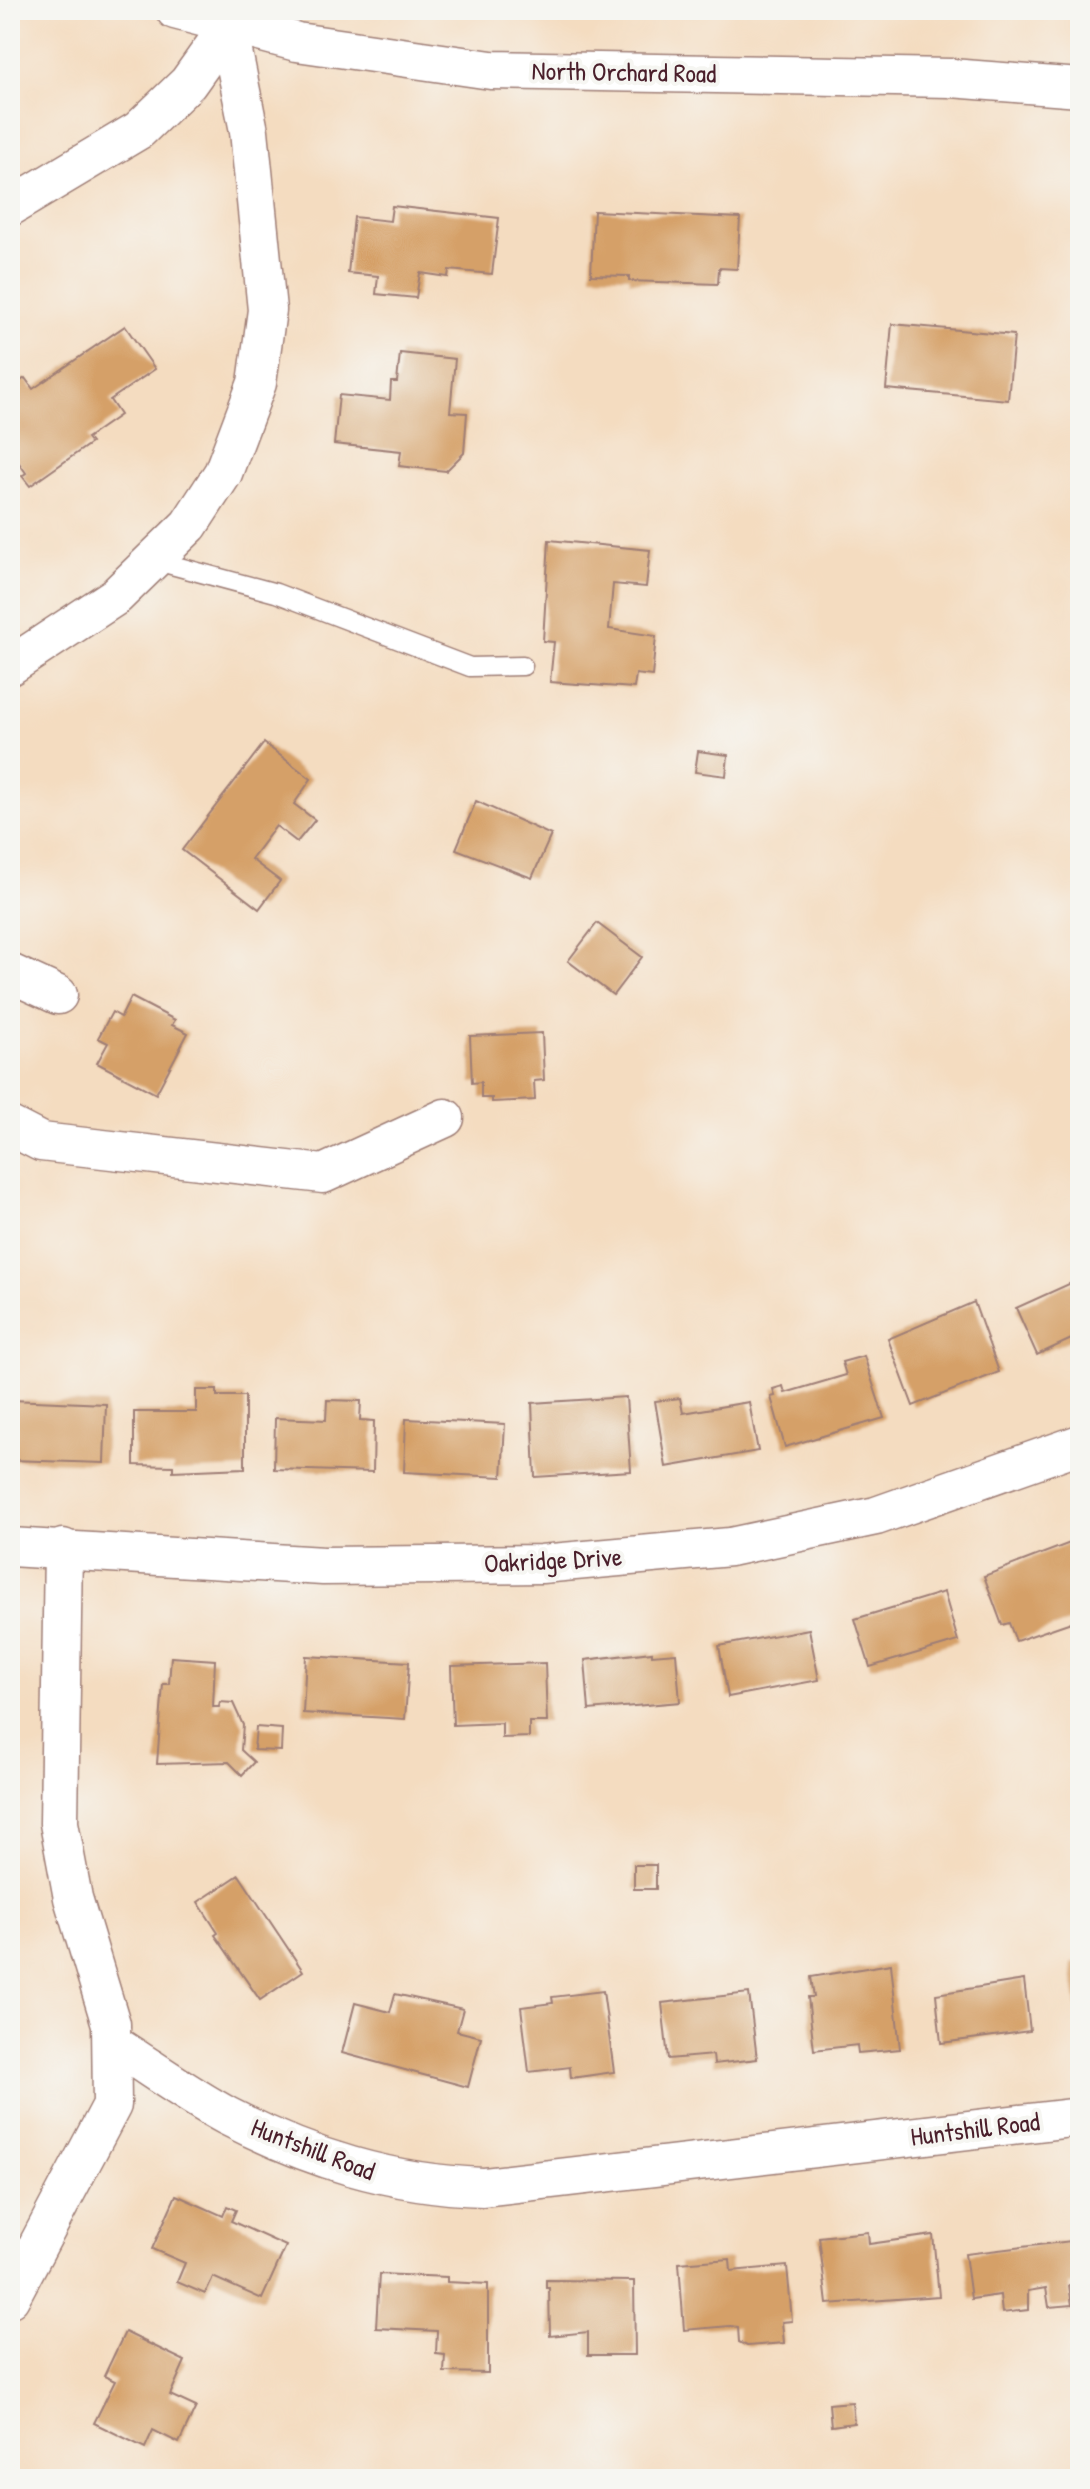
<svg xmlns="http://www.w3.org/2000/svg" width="1090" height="2489" viewBox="0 0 1090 2489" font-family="'Patrick Hand',sans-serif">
<rect width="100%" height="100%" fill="#f6f6f2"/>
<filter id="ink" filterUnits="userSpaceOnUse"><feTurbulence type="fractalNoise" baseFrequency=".0125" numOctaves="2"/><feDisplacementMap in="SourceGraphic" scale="16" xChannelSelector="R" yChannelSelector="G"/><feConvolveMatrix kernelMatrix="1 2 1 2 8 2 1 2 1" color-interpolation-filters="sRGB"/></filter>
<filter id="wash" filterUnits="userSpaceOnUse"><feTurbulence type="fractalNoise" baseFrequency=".006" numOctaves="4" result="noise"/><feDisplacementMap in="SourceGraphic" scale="32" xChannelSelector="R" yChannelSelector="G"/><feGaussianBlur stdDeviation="1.8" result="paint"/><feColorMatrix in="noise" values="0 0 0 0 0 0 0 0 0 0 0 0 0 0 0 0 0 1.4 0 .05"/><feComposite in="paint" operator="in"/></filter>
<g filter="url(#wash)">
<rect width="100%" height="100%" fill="#f4dcc0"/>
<g id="blocks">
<g fill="#d5a068">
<polygon points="392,206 499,218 492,274 449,270 448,277 420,273 416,298 376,294 378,276 348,273 354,217 390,221"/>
<polygon points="594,211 740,218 737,269 719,268 718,284 629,281 629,276 591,275"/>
<polygon points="892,324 1014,335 1008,400 886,389"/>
<polygon points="125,326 155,369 110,400 120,415 87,438 91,443 30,486 22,476 26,473 10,450 10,388 25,378 33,389"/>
<polygon points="400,353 455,359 450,412 467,413 464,453 446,471 399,466 401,451 334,444 339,395 390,400 391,382 397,382"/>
<polygon points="549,540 650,550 646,587 613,584 609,629 656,636 652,676 636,674 634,688 550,682 554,642 543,641"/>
<polygon points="264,743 311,779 294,804 315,820 297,842 276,826 251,859 280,881 259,909 182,850"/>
<polygon points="698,751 728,755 726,776 695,772"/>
<polygon points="476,801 551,835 532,878 456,849"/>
<polygon points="597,923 642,957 613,995 568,961"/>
<polygon points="131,997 175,1020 172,1025 188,1033 156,1094 97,1063 108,1043 98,1038 112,1012 121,1017"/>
<polygon points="542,1033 544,1080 534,1081 535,1100 492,1102 492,1098 481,1098 481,1082 472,1083 470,1036"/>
<polygon points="1080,1279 1080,1335 1037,1355 1016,1308"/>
<polygon points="974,1302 999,1372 913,1406 888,1339"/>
<polygon points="864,1356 884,1418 785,1447 771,1397 775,1396 773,1389 783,1386 785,1393 846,1375 842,1362"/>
<polygon points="196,1390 217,1390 217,1396 245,1396 245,1468 173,1471 173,1466 134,1465 134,1412 196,1412"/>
<polygon points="626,1397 631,1471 535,1477 532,1403"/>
<polygon points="680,1398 683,1413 749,1402 758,1451 666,1467 655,1401"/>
<polygon points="10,1400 106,1404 104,1463 10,1460"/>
<polygon points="327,1400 361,1401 360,1420 374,1421 373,1472 274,1469 275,1418 326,1420"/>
<polygon points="406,1419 505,1424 502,1477 404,1472"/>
<polygon points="1070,1543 1080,1570 1080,1619 1016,1641 1009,1623 1002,1625 984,1576"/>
<polygon points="944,1592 958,1641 870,1667 855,1619"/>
<polygon points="809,1629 819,1680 728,1697 719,1646"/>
<polygon points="652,1652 652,1655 676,1653 680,1702 589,1710 585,1660"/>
<polygon points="306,1656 409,1662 405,1719 303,1713"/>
<polygon points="171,1657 215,1660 213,1707 219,1707 220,1702 233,1703 243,1725 241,1750 254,1762 242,1775 229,1762 157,1764 163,1684 169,1684"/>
<polygon points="545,1663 547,1722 529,1722 529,1737 502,1738 502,1723 453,1725 451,1666"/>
<polygon points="256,1727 282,1729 281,1751 254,1750"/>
<rect x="634" y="1865" width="22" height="24"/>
<polygon points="239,1875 303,1971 260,2000 215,1935 218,1933 198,1902"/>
<polygon points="1080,1962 1080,2020 1078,2020 1071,1963"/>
<polygon points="891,1964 900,2049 858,2053 857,2045 814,2050 808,1997 814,1997 811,1977"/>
<polygon points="1024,1980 1030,2031 941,2043 936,1994"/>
<polygon points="603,1991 614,2072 571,2078 570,2067 529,2072 521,2007 553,2003 552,1997"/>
<polygon points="749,1993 757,2059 714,2064 713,2055 668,2059 662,2003"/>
<polygon points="395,1994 463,2009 457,2031 481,2037 468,2087 342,2053 355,2003 390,2012"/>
<polygon points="176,2195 223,2216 227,2206 236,2210 231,2221 286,2246 262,2299 213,2277 205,2294 177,2282 185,2263 152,2249"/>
<polygon points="868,2232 869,2244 933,2235 939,2296 827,2304 819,2237"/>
<polygon points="1071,2241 1077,2284 1069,2285 1072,2305 1049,2307 1046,2288 1028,2291 1028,2310 1002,2313 1000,2295 971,2299 965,2254"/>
<polygon points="730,2259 731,2271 787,2266 792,2321 782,2322 784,2343 747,2346 739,2342 738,2327 730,2326 684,2330 679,2263"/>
<polygon points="379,2274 447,2277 447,2282 488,2284 488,2373 444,2372 445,2355 436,2354 437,2331 376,2328"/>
<polygon points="546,2280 634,2281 635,2355 588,2355 588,2332 550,2336 549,2288 546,2288"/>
<polygon points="125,2332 185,2361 170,2395 196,2407 179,2443 153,2430 145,2448 94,2423 115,2381 104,2376"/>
<polygon points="852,2402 854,2423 831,2426 829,2404"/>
</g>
</g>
</g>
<g filter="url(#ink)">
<use href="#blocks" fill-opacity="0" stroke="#9f7e76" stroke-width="2"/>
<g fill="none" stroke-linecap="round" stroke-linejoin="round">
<g stroke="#9f7e76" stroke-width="21">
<polyline id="service" points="153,560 276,593 470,667 523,666"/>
</g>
<g stroke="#9f7e76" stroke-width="41">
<g id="minor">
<polyline points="175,10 297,42 491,70 951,78 1080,88"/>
<polyline points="10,207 139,130 188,83 228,27"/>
<polyline points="10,666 116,596 189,525 223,473 257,383 267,310 249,131 228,27"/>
<polyline points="10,973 58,995"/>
<polyline points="10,1126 41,1142 323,1174 445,1118"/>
<polyline points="10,1547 323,1566 541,1564 730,1547 876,1516 1080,1444"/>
<path d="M113,2044C151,2068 188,2095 227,2116C309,2158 390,2184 483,2187L1080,2117"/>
<polyline points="10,2298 112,2105 111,2024 73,1898 59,1823 63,1548"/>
</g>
</g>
<use href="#service" stroke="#fff" stroke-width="18"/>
<use href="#minor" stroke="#fff" stroke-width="38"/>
</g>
</g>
<g text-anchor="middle" stroke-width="8" stroke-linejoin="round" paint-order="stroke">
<g font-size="26" fill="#4a1f2b" stroke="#f6f6f2">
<text transform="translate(624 72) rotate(1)" y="9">North Orchard Road</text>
<text transform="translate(553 1560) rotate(-3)" y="9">Oakridge Drive</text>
<text transform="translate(975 2129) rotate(-7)" y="9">Huntshill Road</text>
<text transform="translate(313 2149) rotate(21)" y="9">Huntshill Road</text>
</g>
</g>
<rect width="1090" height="2489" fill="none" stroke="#f6f6f2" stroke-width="40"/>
</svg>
